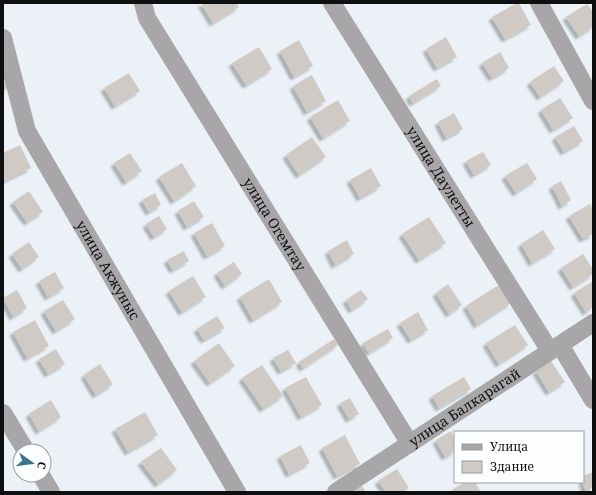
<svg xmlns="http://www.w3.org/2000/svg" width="596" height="495" viewBox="0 0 596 495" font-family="'Noto Serif',serif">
<defs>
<filter id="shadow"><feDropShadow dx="-3.5" dy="3.5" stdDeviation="1" flood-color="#0004"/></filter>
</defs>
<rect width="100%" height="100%" fill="#ebf1f6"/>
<g fill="#d0cac6" filter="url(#shadow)">
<polygon points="201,3 236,3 239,7 213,23"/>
<polygon points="517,3 519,3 531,25 505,39 492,17"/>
<polygon points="587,4 593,12 593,27 579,36 566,17"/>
<polygon points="446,37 457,57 437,68 426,49"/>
<polygon points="299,40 313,66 294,77 280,51"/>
<polygon points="259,47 272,69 246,85 232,63"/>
<polygon points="500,52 509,68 492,78 482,63"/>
<polygon points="554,66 564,81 540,97 530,82"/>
<polygon points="129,73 140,91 115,106 104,88"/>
<polygon points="312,75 326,101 307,112 293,86"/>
<polygon points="3,76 8,89 3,90"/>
<polygon points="437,79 441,86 413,103 409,96"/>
<polygon points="560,98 573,118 553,130 541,110"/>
<polygon points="338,100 350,121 323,138 310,117"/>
<polygon points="454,113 463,129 446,138 438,122"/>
<polygon points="574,126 583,141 564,152 555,137"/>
<polygon points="312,137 326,157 299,175 286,155"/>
<polygon points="20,145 31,168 3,182 3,153"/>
<polygon points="483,152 491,165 474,175 466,161"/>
<polygon points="130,153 142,171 126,182 114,163"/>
<polygon points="182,163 196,186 174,201 159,177"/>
<polygon points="527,163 537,179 516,193 505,176"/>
<polygon points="371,168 381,186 360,198 350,180"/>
<polygon points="561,181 571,200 562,206 552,186"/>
<polygon points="29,191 43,212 27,222 13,202"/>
<polygon points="155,193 161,205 149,212 142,200"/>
<polygon points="194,201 204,217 187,227 178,211"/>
<polygon points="590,204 593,210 593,234 583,239 569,216"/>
<polygon points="159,216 167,229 154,237 146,224"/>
<polygon points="429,217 446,243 419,260 402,234"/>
<polygon points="212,223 225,246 207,256 194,233"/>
<polygon points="543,230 555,249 532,263 521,244"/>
<polygon points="347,240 354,254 335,265 328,251"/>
<polygon points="29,242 39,257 22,269 12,254"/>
<polygon points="184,251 189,261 173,270 167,260"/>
<polygon points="583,254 593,269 593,274 573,287 561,268"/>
<polygon points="234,262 242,274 225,286 217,273"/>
<polygon points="55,272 64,288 48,297 39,281"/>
<polygon points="193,276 206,297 182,312 169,291"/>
<polygon points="269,279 282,302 253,320 240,297"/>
<polygon points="593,281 593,307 586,312 574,293"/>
<polygon points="448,284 462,305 449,314 436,293"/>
<polygon points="499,285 511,303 477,325 466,306"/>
<polygon points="17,290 27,308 13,317 3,298"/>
<polygon points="361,290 368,299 352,310 346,300"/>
<polygon points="63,300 75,319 56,331 44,311"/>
<polygon points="418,312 428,330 411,340 400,323"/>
<polygon points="217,316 225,328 204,340 197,329"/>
<polygon points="35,320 49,346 27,358 13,332"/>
<polygon points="515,325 528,345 499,364 486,343"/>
<polygon points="388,329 393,338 369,353 363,343"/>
<polygon points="334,339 338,345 303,368 299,362"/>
<polygon points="219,343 235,366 210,383 194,361"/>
<polygon points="56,349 65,364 48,374 39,359"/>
<polygon points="288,350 296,363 281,371 273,358"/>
<polygon points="551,361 565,382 549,392 536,371"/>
<polygon points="100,364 113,384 96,395 84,375"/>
<polygon points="262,365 283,396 263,409 242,378"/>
<polygon points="306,377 322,405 301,417 285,388"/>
<polygon points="464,377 471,389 439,408 432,396"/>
<polygon points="350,398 359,414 349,419 340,403"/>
<polygon points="51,400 61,417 39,431 29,414"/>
<polygon points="145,412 158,435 128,452 115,429"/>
<polygon points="451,431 455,439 455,451 445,457 436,440"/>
<polygon points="345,435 360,464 337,476 322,448"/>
<polygon points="301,445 310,463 289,474 280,456"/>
<polygon points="161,448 177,470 158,484 141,462"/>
<polygon points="397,469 409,488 403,492 386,492 378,481"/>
<polygon points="593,472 593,487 586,491 582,482 583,482 583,476"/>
<polygon points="465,482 475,482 481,492 455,492 453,489"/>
<polygon points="362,486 366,492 352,492"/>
</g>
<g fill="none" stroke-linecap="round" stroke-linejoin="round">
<g stroke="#a8a6a9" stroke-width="18">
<path id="s1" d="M143,3L147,18L410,444"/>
<path id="s2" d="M332,3L550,351"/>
<polyline points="539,3 593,101"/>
<path id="s3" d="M3,38L27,131L237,492"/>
<polyline points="560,345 593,400"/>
<polyline points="3,413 26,451"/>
<polyline points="41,475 51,492"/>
<path id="s4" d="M336,492L593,323"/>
</g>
</g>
<g text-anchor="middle" stroke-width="3" stroke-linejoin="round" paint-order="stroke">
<g font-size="14" fill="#0d0f11" stroke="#fcfdfe">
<text dy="5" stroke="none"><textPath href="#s2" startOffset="205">улица Даулетты</textPath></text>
<text dy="5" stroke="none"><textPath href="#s1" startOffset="258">улица Огемтау</textPath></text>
<text dy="5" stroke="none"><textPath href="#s3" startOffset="257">улица Акжуныс</textPath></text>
<text dy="5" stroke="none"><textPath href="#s4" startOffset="154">улица Балкарагай</textPath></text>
</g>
</g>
<rect width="596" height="495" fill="none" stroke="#0d0f11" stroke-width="8"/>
<rect x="454" y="431" width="130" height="52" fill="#fcfdfe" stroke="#9c9e9f"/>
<rect x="462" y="444" width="20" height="6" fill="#a8a6a9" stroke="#9c9e9f"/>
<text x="490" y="451" font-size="12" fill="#0d0f11">Улица</text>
<rect x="462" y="461" width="20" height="12" fill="#d0cac6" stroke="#9c9e9f"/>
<text x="490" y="471" font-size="12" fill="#0d0f11">Здание</text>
<g transform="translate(32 463) rotate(104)"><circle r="19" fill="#fcfdfe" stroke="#9c9e9f"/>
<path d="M0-3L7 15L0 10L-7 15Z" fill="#3a748d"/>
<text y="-6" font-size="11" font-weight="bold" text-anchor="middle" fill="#0d0f11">С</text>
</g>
</svg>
